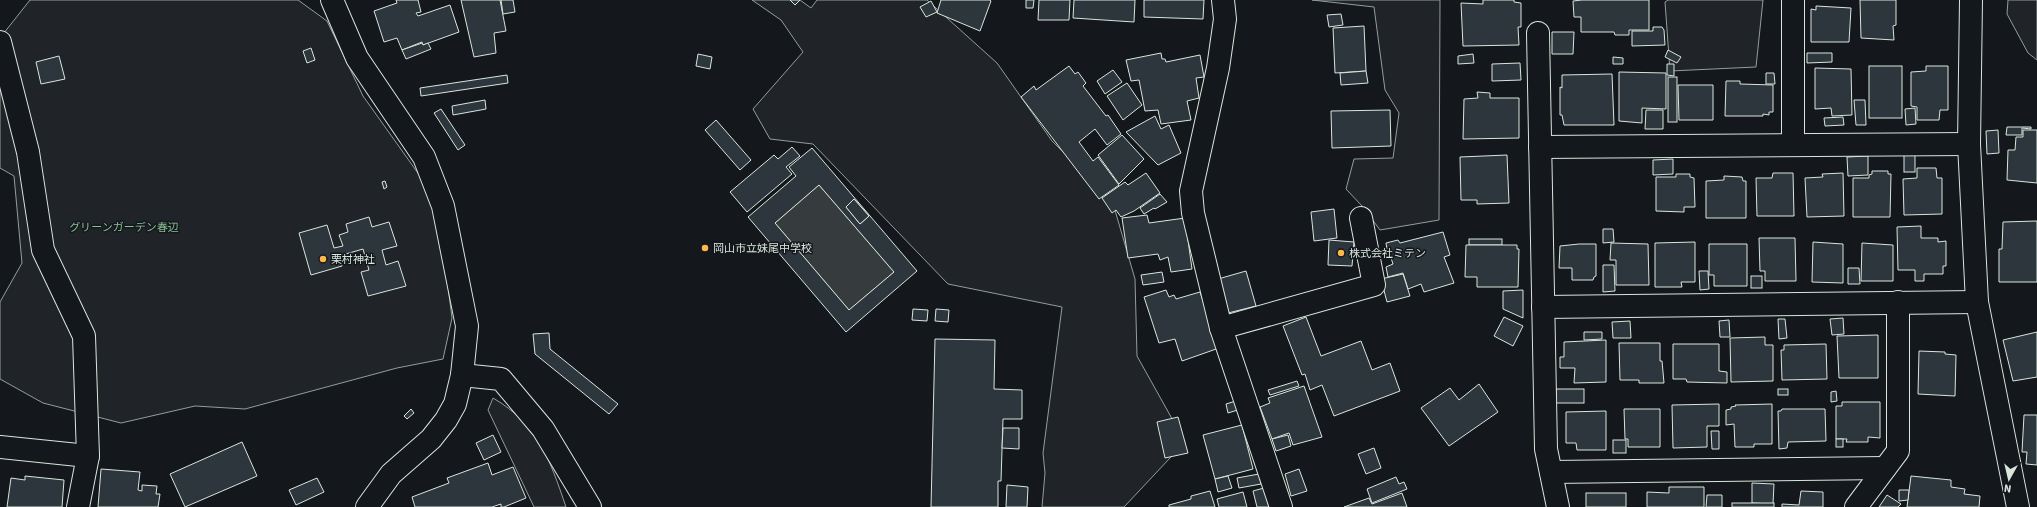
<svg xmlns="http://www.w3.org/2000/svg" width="2037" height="507" viewBox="0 0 2037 507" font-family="'Source Sans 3','Noto Sans JP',sans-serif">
<rect width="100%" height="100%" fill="#14181c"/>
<g fill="#202428" stroke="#939e99">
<polygon points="30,0 298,0 327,21 363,96 425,183 439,217 452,318 443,359 397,368 245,409 195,406 121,423 43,403 0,379 0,302 22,263 14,176 0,168 0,38"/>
<polygon points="752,0 800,0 811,8 817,0 927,0 997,63 1052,141 1112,200 1135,279 1137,356 1185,442 1124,507 1042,507 1045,473 1043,453 1062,307 948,284 813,144 770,139 753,109 803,52 781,20"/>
<polygon points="1312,0 1440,0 1439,220 1380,230 1363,207 1346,189 1354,159 1393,158 1399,113 1385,90 1374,7"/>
<polygon points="1668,0 1763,0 1756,67 1670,71 1665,2"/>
<polygon points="2008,0 2037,0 2037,60 2028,53 2007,14"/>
<path d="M493,398C538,424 550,460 566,507H534L488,410Z"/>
</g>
<polygon fill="#363b3e" stroke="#939e99" points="819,185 894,272 849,310 775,223"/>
<g fill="#2c363c" stroke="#d8e6dc" fill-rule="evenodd">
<polygon points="396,0 418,0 421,12 416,13 418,16 450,5 459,32 423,45 422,42 402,50 397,38 384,42 374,11 397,3"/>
<polygon points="461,0 500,0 506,31 494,33 496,53 474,57"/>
<polygon points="501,0 513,0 515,12 503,14"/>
<polygon points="790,0 800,0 795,5"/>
<polygon points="941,0 990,0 991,1 980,31 937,13"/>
<polygon points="1026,0 1034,0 1033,8 1026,8"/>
<polygon points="1039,0 1070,0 1069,20 1038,20"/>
<polygon points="1074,0 1135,0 1134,22 1073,18"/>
<polygon points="1144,0 1204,0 1203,19 1144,17"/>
<polygon points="1483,0 1514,0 1514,2 1521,3 1521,27 1518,27 1519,45 1463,46 1461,3 1483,4"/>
<polygon points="1582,0 1649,0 1649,30 1629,30 1629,35 1615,35 1614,32 1581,32 1581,17 1574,17 1573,1"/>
<polygon points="1860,0 1896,0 1896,25 1893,26 1894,40 1861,38"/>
<polygon points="931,1 937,12 926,17 920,7"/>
<polygon points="1816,6 1851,8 1849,42 1811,42 1811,9 1816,10"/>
<polygon points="1341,14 1343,25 1329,27 1327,15"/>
<polygon points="1364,26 1366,71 1335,73 1333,28"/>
<polygon points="1653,27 1662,27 1664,30 1665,45 1632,46 1632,31 1653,31"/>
<polygon points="1552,32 1574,32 1573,54 1552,54"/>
<polygon points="422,43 423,45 428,43 431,49 406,59 402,50"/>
<polygon points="311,48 315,60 307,63 303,51"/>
<polygon points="1668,50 1681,57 1677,63 1665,57"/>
<polygon points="1161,53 1162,59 1165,59 1166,62 1200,55 1204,77 1196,78 1199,98 1187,101 1191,120 1161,124 1158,110 1145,111 1139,80 1131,81 1126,60"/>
<polygon points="1807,53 1832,53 1832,62 1807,63"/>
<polygon points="698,54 712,57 710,69 696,66"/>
<polygon points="1473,54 1474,63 1458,64 1458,56"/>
<polygon points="59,56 65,79 41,84 36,62"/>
<polygon points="1613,57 1623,58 1623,64 1613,64"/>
<polygon points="1520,63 1521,80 1492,81 1492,64"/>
<polygon points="1667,64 1674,64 1674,76 1667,75"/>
<polygon points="1069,66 1075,74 1078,72 1086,83 1083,86 1106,116 1108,115 1121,134 1107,145 1095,129 1079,142 1093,161 1098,157 1119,185 1099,199 1021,97 1034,86 1036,90"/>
<rect x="1869" y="66" width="33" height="52"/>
<polygon points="1926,66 1948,66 1948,110 1940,110 1939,120 1917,120 1917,107 1911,106 1911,72 1926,71"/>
<polygon points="1815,68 1851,69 1852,115 1832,116 1831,108 1815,109"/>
<polygon points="1113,70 1122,82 1105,94 1097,81"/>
<polygon points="1366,71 1368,83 1341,85 1340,73"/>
<polygon points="1619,72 1666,73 1666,109 1642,108 1642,123 1619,121"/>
<polygon points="1766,73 1774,73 1775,84 1766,84"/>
<polygon points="1612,74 1614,125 1564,125 1562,115 1560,115 1560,87 1562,88 1562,75"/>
<polygon points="507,75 508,83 421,96 420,88"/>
<rect x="1668" y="77" width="9" height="45"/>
<polygon points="1726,81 1740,81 1740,84 1773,85 1773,112 1769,112 1769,115 1763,114 1763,116 1725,116"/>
<polygon points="1127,83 1142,105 1123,120 1107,96"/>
<polygon points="1678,85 1713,85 1713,120 1679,120"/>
<polygon points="1477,92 1490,93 1490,98 1519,98 1519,138 1463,139 1464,99 1478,98"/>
<polygon points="485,100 486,109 453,115 452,106"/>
<polygon points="1854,100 1865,100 1866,125 1856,125"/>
<polygon points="1915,108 1916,124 1906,125 1905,109"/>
<polygon points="441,109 465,145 458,150 434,113"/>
<polygon points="1390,110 1391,146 1332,148 1331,111"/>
<polygon points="1646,110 1663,110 1663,129 1645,129"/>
<polygon points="1155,116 1161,129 1169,125 1181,153 1158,165 1126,132"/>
<polygon points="1843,117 1844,125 1825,126 1824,118"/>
<polygon points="716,120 751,160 740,170 705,130"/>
<polygon points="2007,127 2031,127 2031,129 2022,128 2022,135 2006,135"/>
<polygon points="1998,130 1999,153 1987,154 1986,131"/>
<polygon points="2023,130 2037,130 2037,183 2007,180 2008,150 2015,150 2016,137 2023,137"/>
<polygon points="1122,135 1144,159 1119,184 1098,155"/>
<polygon points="792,147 800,156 786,167 792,174 747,212 730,192 774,155 778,159"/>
<path d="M812,148L917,271L846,332L748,217L796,176L789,167ZM819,185L894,272L849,310L775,223ZM854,199L869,216L860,224L846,207Z"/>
<polygon points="1507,155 1509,203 1477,204 1477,200 1461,200 1460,157"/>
<rect x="1904" y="155" width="11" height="17"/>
<polygon points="1868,156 1868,175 1848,176 1847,157"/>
<polygon points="1673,159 1673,174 1653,175 1653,160"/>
<polygon points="1917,168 1936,168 1937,178 1942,178 1942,214 1904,215 1903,179 1917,178"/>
<polygon points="1872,171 1888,171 1888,174 1891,174 1890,217 1853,217 1853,178 1869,178 1869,175 1872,174"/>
<polygon points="1146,173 1160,193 1134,211 1121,217 1116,210 1112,213 1102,198 1125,182 1128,185"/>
<polygon points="1773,173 1793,173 1794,216 1757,216 1756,178 1772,178"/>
<polygon points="1843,173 1844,216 1807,217 1805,178 1823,177 1822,174"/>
<polygon points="1676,174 1690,174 1690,177 1694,178 1695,207 1684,207 1684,212 1656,211 1656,177 1676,177"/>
<polygon points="1724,176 1742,177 1743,181 1746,181 1746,218 1706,218 1706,181 1724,180"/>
<polygon points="385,181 387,187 384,189 382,182"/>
<polygon points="1160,194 1167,202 1155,209 1154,208 1144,214 1140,208"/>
<polygon points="854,199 869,216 860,224 846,207"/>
<polygon points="1334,209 1337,238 1314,241 1311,212"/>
<polygon points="1147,215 1149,223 1185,218 1192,269 1171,272 1168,257 1160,260 1158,254 1128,258 1122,218"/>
<polygon points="369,217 372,227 389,222 397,246 382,250 386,265 398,261 406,286 368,296 361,272 369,270 363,249 339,256 342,266 311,275 299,233 327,225 334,248 343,246 339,235 348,232 346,224"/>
<polygon points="2037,221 2037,282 1999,282 1999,249 2002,249 2003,222"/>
<polygon points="1921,226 1921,238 1938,238 1938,242 1946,241 1946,266 1943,266 1943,274 1924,274 1924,281 1915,281 1915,270 1898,270 1897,227"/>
<polygon points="1603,229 1613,229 1614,242 1603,243"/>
<polygon points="1443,232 1450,255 1444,257 1454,283 1424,292 1421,284 1408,289 1403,273 1388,277 1386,267 1393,264 1390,255 1388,256 1386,243 1398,240 1400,243"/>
<polygon points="1759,238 1795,238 1796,281 1765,281 1765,271 1760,271"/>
<rect x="1469" y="239" width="33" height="6"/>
<polygon points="1329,240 1354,242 1352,266 1328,265"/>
<polygon points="1695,242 1695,282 1681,282 1682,287 1655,287 1655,243"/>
<polygon points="1813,242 1843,244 1843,283 1812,282"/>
<polygon points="1611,243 1648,244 1649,285 1616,285 1616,260 1610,260"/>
<polygon points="1862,243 1893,245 1893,281 1861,281"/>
<polygon points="1579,244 1596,244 1596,276 1594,277 1593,280 1572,280 1572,268 1559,268 1560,246"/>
<polygon points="1709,244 1747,244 1747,286 1714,286 1714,275 1709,275"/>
<polygon points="1466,245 1517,245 1517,249 1519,249 1518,287 1477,287 1477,277 1465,277"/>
<polygon points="1603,265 1614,265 1615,291 1603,292"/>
<polygon points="1848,268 1859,268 1860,284 1848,284"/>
<polygon points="1246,271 1256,306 1228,313 1218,279"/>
<polygon points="1699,271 1708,271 1709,289 1700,290"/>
<polygon points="1162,272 1164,282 1143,285 1141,275"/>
<polygon points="1403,274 1410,296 1387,302 1381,279"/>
<rect x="1751" y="276" width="11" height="12"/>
<polygon points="1166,290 1169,297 1174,295 1176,299 1200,292 1219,348 1182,361 1175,339 1159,343 1144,297"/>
<polygon points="1523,290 1523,318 1503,309 1503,291"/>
<polygon points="913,309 928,310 927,321 912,320"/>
<polygon points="936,309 949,310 948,322 935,321"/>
<polygon points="1306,317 1321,356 1361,341 1372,370 1390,363 1400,391 1334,416 1322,385 1310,390 1305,374 1302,375 1283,326"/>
<polygon points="1504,317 1523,326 1513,346 1494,336"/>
<polygon points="1843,318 1844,334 1832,335 1830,319"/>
<polygon points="1778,319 1785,319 1787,338 1779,339"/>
<polygon points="1729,320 1730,337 1720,337 1719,321"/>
<polygon points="1630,321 1631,338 1613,338 1612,322"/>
<polygon points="1584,332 1602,332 1602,339 1584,340"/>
<polygon points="2037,332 2037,377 2013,381 2003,340"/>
<polygon points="549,333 550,349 618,404 609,414 535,354 533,334"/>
<polygon points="1878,335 1878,378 1839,378 1837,336"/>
<polygon points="1765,337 1765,345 1773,345 1773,381 1731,382 1730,338"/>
<polygon points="935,339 995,340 994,389 1022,390 1022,419 1003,419 1001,481 998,481 998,507 931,507"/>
<polygon points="1606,340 1606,382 1574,383 1575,368 1560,368 1560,357 1564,357 1564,342"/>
<polygon points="1619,343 1660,343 1660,361 1662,361 1664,383 1639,383 1639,380 1620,380"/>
<polygon points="1673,344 1719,344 1719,371 1727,372 1727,383 1687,382 1686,379 1673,379"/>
<polygon points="1826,344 1827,379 1782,380 1781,350 1784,350 1784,345"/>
<polygon points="1919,351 1945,352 1945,354 1956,355 1955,396 1918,394"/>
<polygon points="1297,381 1299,386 1270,395 1268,390"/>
<polygon points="1479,384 1498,412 1449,446 1421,408 1450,388 1459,400"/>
<polygon points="1304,386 1322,437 1293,445 1289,433 1272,439 1260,407 1270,403 1268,398"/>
<rect x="1556" y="389" width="28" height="14"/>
<rect x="1778" y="389" width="10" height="6"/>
<polygon points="1836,391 1837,401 1831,402 1831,392"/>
<polygon points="1239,400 1241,409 1228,413 1226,404"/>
<polygon points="1842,402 1880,402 1880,438 1868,437 1868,442 1846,442 1847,439 1836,439 1836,406 1842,406"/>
<polygon points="1719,404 1719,426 1707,426 1707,447 1673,448 1672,405"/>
<polygon points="1772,404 1772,444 1754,444 1754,447 1735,447 1734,424 1726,425 1726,410 1731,409 1731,407 1736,406 1735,405"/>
<polygon points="411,409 414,413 407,419 404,416"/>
<polygon points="1624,409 1660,409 1660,447 1628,447 1628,439 1625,439"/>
<polygon points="1782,409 1825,409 1826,441 1788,442 1787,448 1779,449 1778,411 1781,411"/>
<polygon points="1606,411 1606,450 1577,450 1576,443 1566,443 1566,412"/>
<polygon points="2024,415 2037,415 2037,465 2026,464 2027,452 2022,452"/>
<polygon points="1178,417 1188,453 1165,458 1157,422"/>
<polygon points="1242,425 1253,469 1215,479 1203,435"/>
<polygon points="1003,428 1019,428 1019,449 1002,448"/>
<polygon points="1711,431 1719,431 1719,449 1712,449"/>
<polygon points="493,435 501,452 484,460 476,443"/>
<polygon points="1288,435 1291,446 1276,451 1272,439"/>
<rect x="1836" y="439" width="7" height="8"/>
<rect x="1613" y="440" width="13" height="13"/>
<polygon points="242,442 257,476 185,507 170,474"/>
<polygon points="1374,448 1381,468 1366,474 1358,454"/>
<polygon points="488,463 492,475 513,467 526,498 504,507 501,507 501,504 492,507 415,507 412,497 449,483 447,478"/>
<polygon points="101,469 140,472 138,490 142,491 142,485 157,486 156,494 160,494 158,507 98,507"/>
<polygon points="1299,469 1307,491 1291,496 1285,474"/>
<polygon points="1259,474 1261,484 1239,488 1237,478"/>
<polygon points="25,476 64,480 62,507 7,507 11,478 25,480"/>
<polygon points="1228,476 1232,488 1218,492 1215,479"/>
<polygon points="1911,476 1951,480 1951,487 1965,489 1964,494 1980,496 1979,507 1907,507"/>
<polygon points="1396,477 1399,484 1404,482 1407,489 1372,503 1367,489"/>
<polygon points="317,478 324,492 296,505 289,490"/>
<polygon points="1752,483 1774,484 1773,504 1752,503"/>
<polygon points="1007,485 1028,487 1027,507 1006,507"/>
<polygon points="1669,487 1704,487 1704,507 1647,507 1647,492 1669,493"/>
<polygon points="1264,488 1269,507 1257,507 1253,491"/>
<polygon points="1899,490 1909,490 1908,500 1899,501"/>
<polygon points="1210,491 1215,507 1169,507 1169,505 1191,499 1191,496"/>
<polygon points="1801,491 1823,492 1823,507 1782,507 1782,504 1799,505"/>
<polygon points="1243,492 1247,507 1219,507 1217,499"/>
<polygon points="1402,493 1407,507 1344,507 1369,498 1372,504"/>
<rect x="1586" y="493" width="40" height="14"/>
<polygon points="1707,495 1722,495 1722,507 1706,507"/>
<polygon points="1887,495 1901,504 1898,507 1879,507"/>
<rect x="1732" y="503" width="42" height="4"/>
</g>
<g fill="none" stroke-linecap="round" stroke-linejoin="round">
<g stroke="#d8e6dc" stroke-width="24">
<g id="minor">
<polyline points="332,0 357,58 424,157 443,206 467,326 462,375 455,404 446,420 431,439 391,474 367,507"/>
<polyline points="1223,0 1225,19 1218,68 1191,191 1193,213 1221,328 1281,507"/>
<polyline points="1793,0 1793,144"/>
<polyline points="1971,0 1969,144 1977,302 2018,507"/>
<polyline points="1538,33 1546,449 1558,507"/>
<polyline points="0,42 28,152 43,250 84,336 88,456 78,507"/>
<polyline points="1540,147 1969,144"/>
<polyline points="1543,307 1977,302"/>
<polyline points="1221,328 1374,285 1361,218"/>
<polyline points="462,375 501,379 543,429 590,507"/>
<polyline points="0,447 88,456"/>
<polyline points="1551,472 1885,468"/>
<polyline points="1856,507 1898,451 1898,302"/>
</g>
</g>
<use href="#minor" stroke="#14181c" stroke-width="22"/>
</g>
<g fill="#ffb74d" stroke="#14181c" stroke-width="1.5">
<circle cx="705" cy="248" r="4"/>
<circle cx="1341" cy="253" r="4"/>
<circle cx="323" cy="259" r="4"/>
</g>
<g text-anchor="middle" stroke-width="3" stroke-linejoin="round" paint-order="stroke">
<g font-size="11" fill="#8ac095" stroke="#14181c">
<text x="124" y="231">グリーンガーデン春辺</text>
</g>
<g font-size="11" fill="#d8e6dc" stroke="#14181c" text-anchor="start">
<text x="713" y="252">岡山市立妹尾中学校</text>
<text x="1349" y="257">株式会社ミテン</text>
<text x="331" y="263">栗村神社</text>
</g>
</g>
<g transform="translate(2009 479) rotate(188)" stroke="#14181c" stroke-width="3" paint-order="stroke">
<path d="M0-3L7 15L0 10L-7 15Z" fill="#d8e6dc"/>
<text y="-6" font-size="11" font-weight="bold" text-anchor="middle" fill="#d8e6dc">N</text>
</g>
</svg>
